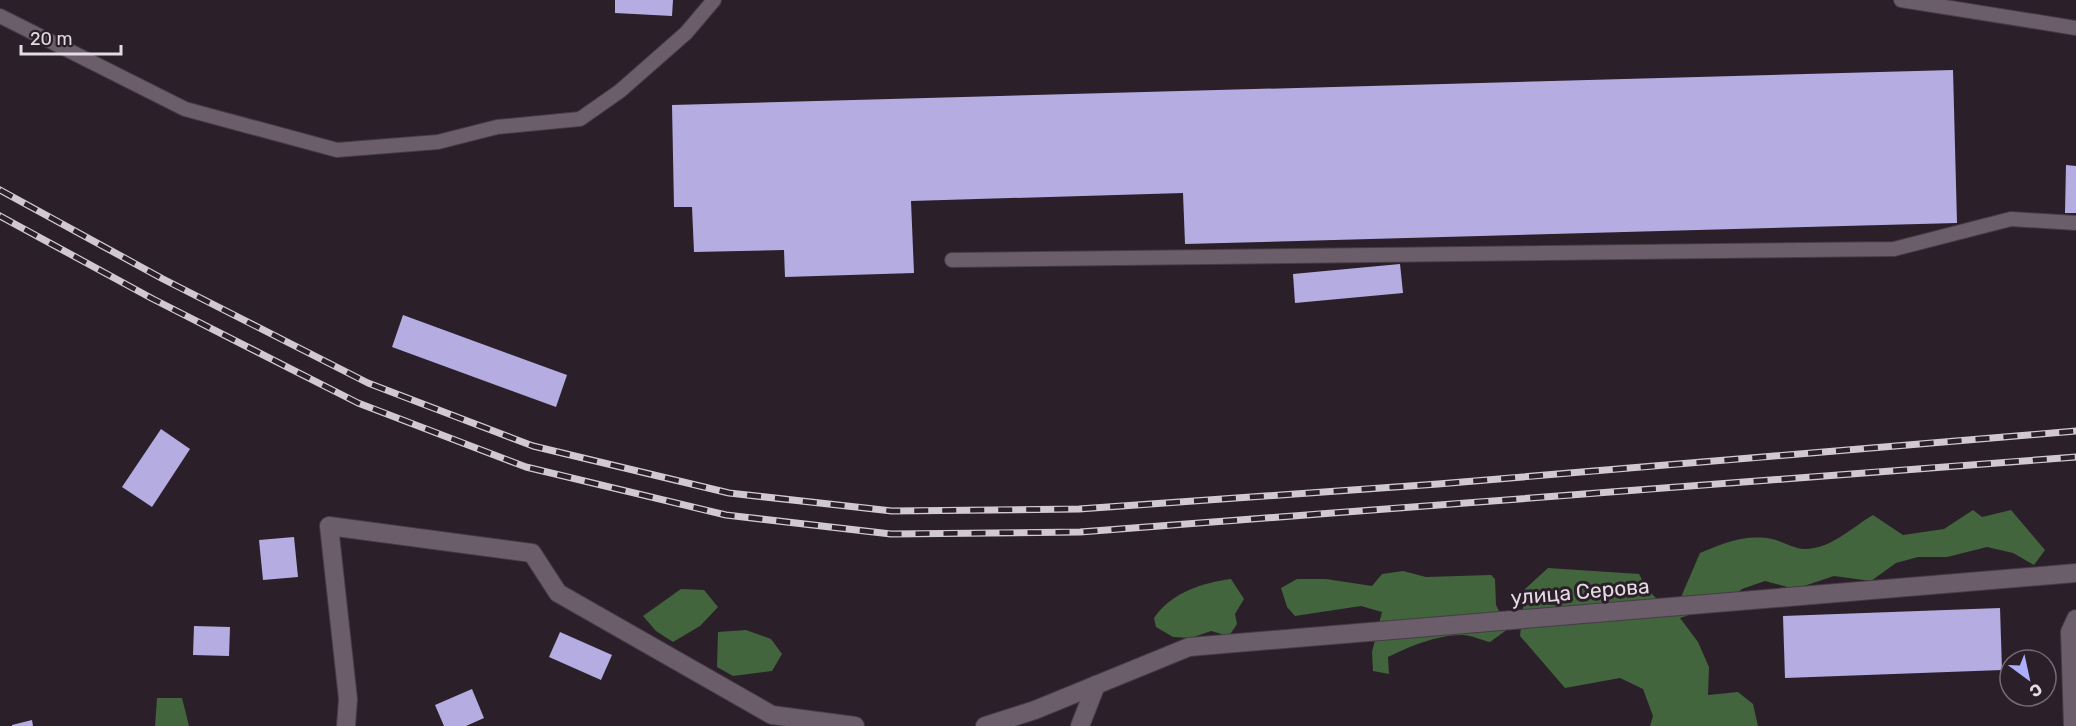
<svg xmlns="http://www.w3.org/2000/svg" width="2076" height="726" viewBox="0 0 2076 726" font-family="Rubik,sans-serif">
<rect width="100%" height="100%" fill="#2b1f2a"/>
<g fill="#42653d">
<path d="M1973,510L1982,517L2011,510L2045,550L2034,565L2013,553L1987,547L1947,557H1918L1896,563L1871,581L1834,576L1795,589L1765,581L1742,589L1727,602L1680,618L1698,642L1709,667L1708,695L1738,692L1753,704L1758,726H1650L1653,716L1643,689L1620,678L1565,688L1520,636L1525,589L1548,568L1639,574L1647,589L1665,607L1681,597L1700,553C1724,543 1745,534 1772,539C1782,541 1793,548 1803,549C1830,550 1851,528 1873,515L1903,535L1944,529Z"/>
<path d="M1403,571L1426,577L1491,575L1495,579L1496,605L1508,629L1490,642C1481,640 1471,635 1462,635C1437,635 1410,646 1388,657L1389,674L1373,671L1372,652L1382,612L1361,606L1295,616L1287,607L1281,588L1297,579H1326L1372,586L1382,574Z"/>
<path d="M1231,579L1244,599L1235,614L1237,624L1229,636L1211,631L1191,638L1173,637L1156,627L1154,618C1172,592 1202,583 1231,579Z"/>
<polygon points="681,589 704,590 718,607 700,626 673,642 656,631 643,616"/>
<polygon points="746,630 771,639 782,654 772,671 733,676 717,667 718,632"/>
<polygon points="157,698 182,698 189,726 155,726"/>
</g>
<g fill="#b5ade2">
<polygon points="615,0 673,0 672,16 615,13"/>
<polygon points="1953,70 1957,223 1185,244 1183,193 911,201 914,273 785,277 784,250 694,252 692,207 674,207 672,105"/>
<polygon points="2066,165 2076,166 2076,213 2065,213"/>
<polygon points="1400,264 1403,293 1295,303 1293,274"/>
<polygon points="403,315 567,375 556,407 392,347"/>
<polygon points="161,429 190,449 152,507 122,487"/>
<polygon points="294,537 298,577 263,580 259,540"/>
<polygon points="2000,608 2002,670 1785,678 1783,616"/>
<polygon points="194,626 230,627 229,656 193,655"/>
<polygon points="560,632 612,655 601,680 549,657"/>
<polygon points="472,689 484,718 466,726 444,726 435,705"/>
<polygon points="32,720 33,726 12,726 12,725"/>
</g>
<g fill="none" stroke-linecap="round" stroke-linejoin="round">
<g stroke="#453c44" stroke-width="16">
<g id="service">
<polyline points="1901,0 2076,28"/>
<polyline points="0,16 185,109 337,150 438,142 497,127 580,119 620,91 686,33 714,0"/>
<polyline points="952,260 1894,249 2011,219 2076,223"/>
</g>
</g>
<g stroke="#453c44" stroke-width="20">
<g id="minor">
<polyline points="346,726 348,699 329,526 532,553 558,593 772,715 855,726"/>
<polyline points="985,726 1035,710 1189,647 2076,573"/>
<polyline points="1080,726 1096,685"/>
<polyline points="2073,726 2070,632 2076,619"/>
</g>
</g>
<use href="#service" stroke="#6b5e6a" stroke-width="14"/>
<use href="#minor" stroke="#6b5e6a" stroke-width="18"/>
<g stroke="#d1c9d0" stroke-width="7">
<g id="rail">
<polyline points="0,190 163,279 368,383 533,446 729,493 892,511 1079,509 1438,484 2076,431"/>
<polyline points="0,216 153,299 358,403 526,467 726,515 891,534 1080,532 2076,457"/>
</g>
</g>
<use href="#rail" stroke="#2b1f2a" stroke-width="4.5" stroke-dasharray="14" stroke-linecap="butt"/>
</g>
<g text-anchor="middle" stroke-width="6" stroke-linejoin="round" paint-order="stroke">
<g font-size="21" fill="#e4dce3" stroke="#2b1f2a">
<text transform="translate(1580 592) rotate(-5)" y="7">улица Серова</text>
</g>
</g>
<g transform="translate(2028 678) rotate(147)"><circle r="28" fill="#2b1f2a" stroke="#756b74" stroke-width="1.5"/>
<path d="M0-4.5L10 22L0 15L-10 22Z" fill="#adaffb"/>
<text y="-9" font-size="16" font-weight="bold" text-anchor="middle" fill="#e4dce3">С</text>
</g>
<path d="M21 45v9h100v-9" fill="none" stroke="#e4dce3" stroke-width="3"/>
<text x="30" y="45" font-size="18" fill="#e4dce3" stroke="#2b1f2a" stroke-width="4.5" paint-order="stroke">20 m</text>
</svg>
